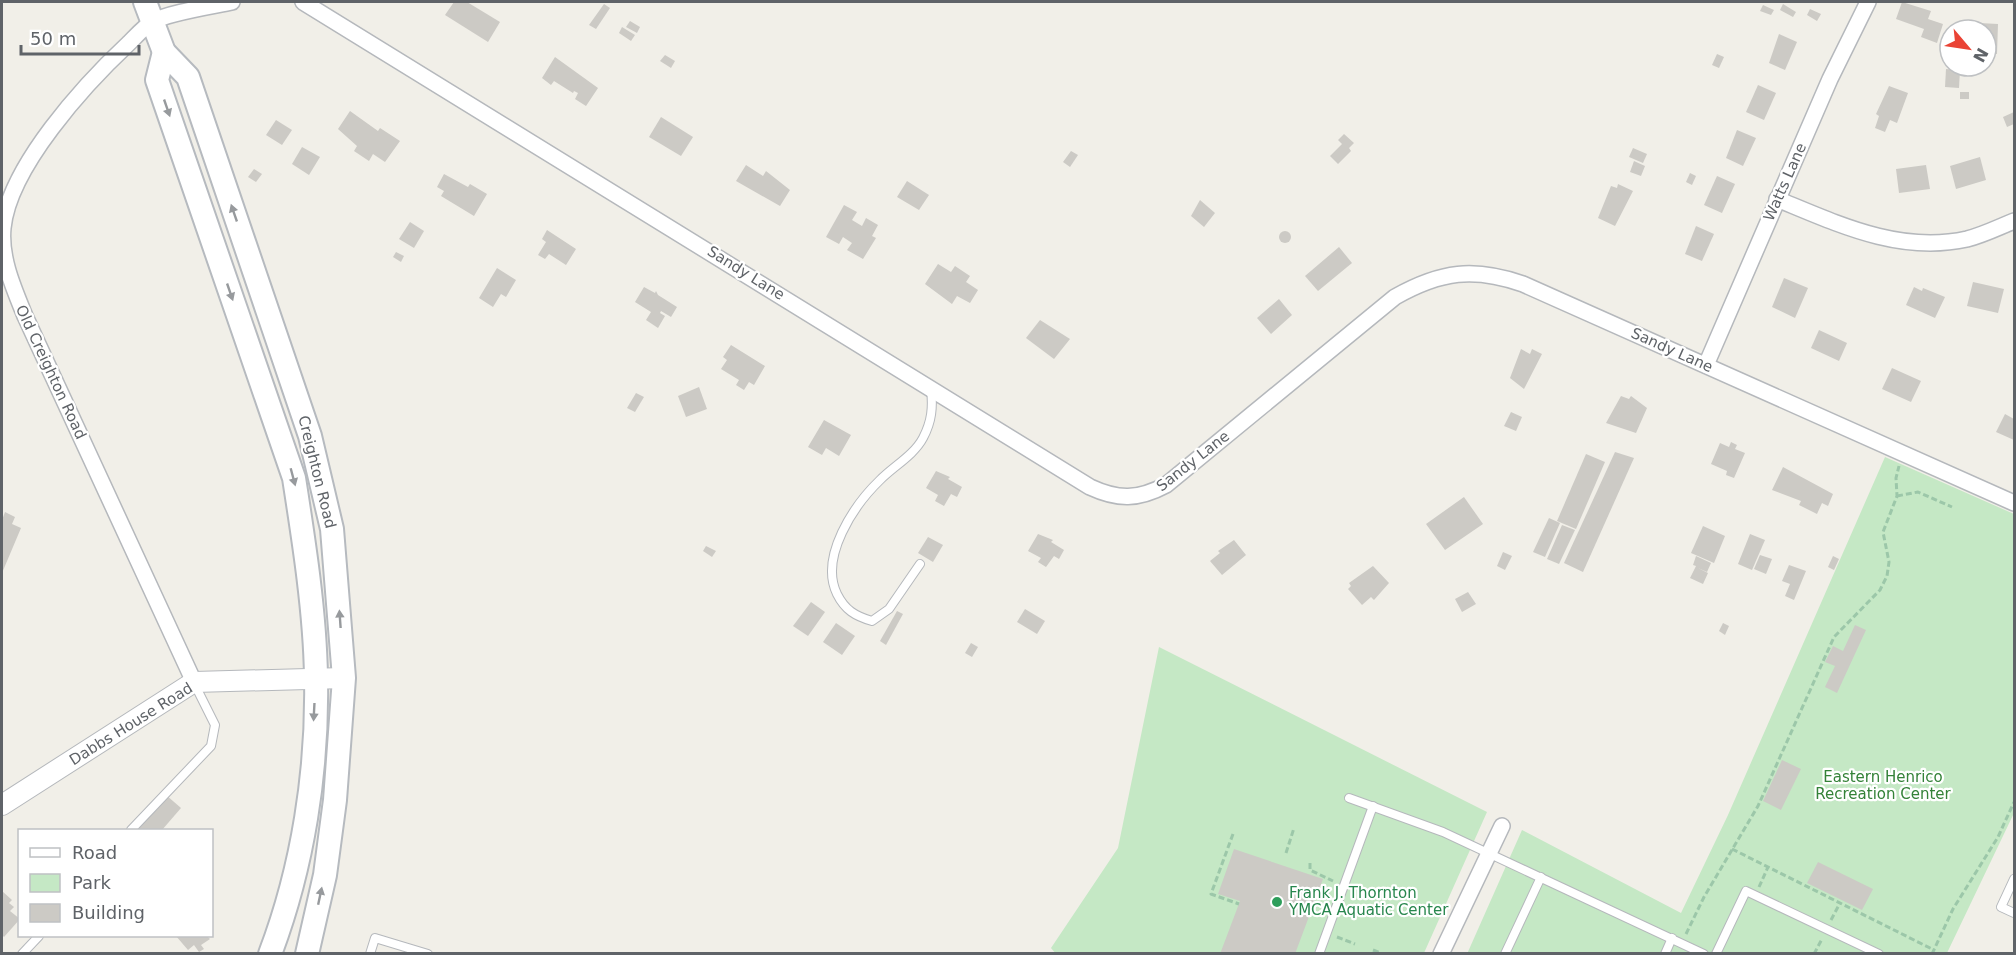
<svg xmlns="http://www.w3.org/2000/svg" width="2016" height="955" viewBox="0 0 2016 955" font-family="'DejaVu Sans',sans-serif">
<rect width="100%" height="100%" fill="#f1efe8"/>
<g fill="#c5e8c5">
<polygon points="1885,457 2014,514 2014,813 1947,953 1467,954 1522,830 1681,913 1728,815"/>
<polygon points="1159,647 1487,812 1424,953 1056,954 1051,948 1118,848"/>
</g>
<g fill="#cccac5">
<polygon points="454,2 467,2 500,22 488,42 445,15"/>
<polygon points="1902,2 1931,11 1928,19 1943,24 1937,43 1921,37 1924,29 1896,19"/>
<polygon points="604,4 610,8 596,29 589,25"/>
<polygon points="1783,4 1796,12 1793,17 1780,10"/>
<polygon points="1763,5 1774,10 1771,15 1760,11"/>
<polygon points="1810,9 1821,14 1817,21 1807,15"/>
<polygon points="630,21 640,27 637,33 626,27"/>
<polygon points="1961,22 1998,24 1997,54 1986,53 1986,30 1961,30"/>
<polygon points="622,27 635,35 631,41 619,33"/>
<polygon points="1779,34 1797,42 1785,70 1769,63"/>
<polygon points="1717,54 1724,57 1719,68 1712,65"/>
<polygon points="665,55 675,61 671,68 660,61"/>
<polygon points="555,57 598,88 586,106 575,99 578,93 574,91 573,93 554,81 551,85 542,78"/>
<polygon points="1946,69 1960,70 1959,88 1945,87"/>
<polygon points="1758,85 1776,93 1764,120 1746,112"/>
<polygon points="1889,86 1908,93 1897,123 1890,120 1885,132 1875,128 1879,116 1876,114"/>
<rect x="1960" y="92" width="9" height="7"/>
<polygon points="350,111 378,131 380,128 400,141 385,162 373,154 369,161 354,151 357,146 338,129"/>
<polygon points="2014,112 2014,124 2007,127 2003,117"/>
<polygon points="661,117 693,137 681,156 649,137"/>
<polygon points="276,120 292,130 282,145 266,135"/>
<polygon points="1737,130 1756,138 1743,166 1726,158"/>
<polygon points="1344,134 1354,143 1349,148 1351,151 1338,164 1330,156 1342,144 1338,140"/>
<polygon points="302,147 320,157 309,175 292,164"/>
<polygon points="1633,148 1647,154 1643,163 1629,157"/>
<polygon points="1071,151 1078,155 1070,167 1063,162"/>
<polygon points="1980,157 1986,180 1956,189 1950,166"/>
<polygon points="1634,161 1645,166 1641,176 1630,172"/>
<polygon points="746,165 763,176 766,171 790,190 780,206 736,181"/>
<polygon points="1926,165 1930,189 1899,193 1896,169"/>
<polygon points="254,169 262,174 256,182 248,177"/>
<polygon points="1690,173 1696,176 1692,185 1686,182"/>
<polygon points="444,174 468,187 470,184 487,194 474,216 441,196 444,191 437,187"/>
<polygon points="1717,176 1735,184 1722,213 1704,205"/>
<polygon points="907,181 929,195 919,210 897,197"/>
<polygon points="1618,184 1633,191 1615,226 1598,218 1611,186 1617,188"/>
<polygon points="1200,200 1215,213 1204,227 1191,216"/>
<polygon points="844,205 857,212 852,220 862,226 866,218 878,225 872,236 876,238 863,259 847,250 852,243 843,237 839,244 826,237"/>
<polygon points="410,222 424,231 414,248 399,239"/>
<polygon points="1696,226 1714,234 1702,261 1685,254"/>
<polygon points="547,230 576,249 566,265 549,254 545,259 538,255 546,242 542,239"/>
<circle cx="1285" cy="237" r="6"/>
<polygon points="1339,247 1352,263 1318,291 1305,276"/>
<polygon points="396,252 404,256 401,262 393,257"/>
<polygon points="938,264 951,272 955,266 970,276 966,282 978,290 970,303 957,296 952,304 925,284"/>
<polygon points="497,268 516,280 506,297 501,294 493,307 479,298"/>
<polygon points="1784,278 1808,288 1795,318 1772,307"/>
<polygon points="1973,282 2004,289 1998,313 1967,306"/>
<polygon points="644,287 655,293 656,291 658,295 677,307 671,317 661,311 660,313 665,316 658,328 646,320 651,312 635,302"/>
<polygon points="1914,287 1922,291 1923,288 1945,297 1935,318 1906,305"/>
<polygon points="1279,299 1292,315 1271,334 1257,318"/>
<polygon points="1040,320 1070,339 1054,359 1026,338"/>
<polygon points="1819,330 1847,343 1839,361 1811,348"/>
<polygon points="731,345 765,366 754,385 749,382 744,390 736,385 739,380 721,369 727,360 723,357"/>
<polygon points="1521,349 1530,354 1532,349 1542,354 1524,389 1510,378"/>
<polygon points="1892,368 1921,381 1911,402 1882,389"/>
<polygon points="699,387 707,409 686,417 678,396"/>
<polygon points="636,393 644,397 635,412 627,408"/>
<polygon points="1621,396 1629,399 1631,396 1647,408 1636,433 1606,423"/>
<polygon points="1511,412 1522,417 1516,431 1504,426"/>
<polygon points="2005,414 2014,419 2014,440 1996,432"/>
<polygon points="824,420 851,435 839,456 826,448 822,455 808,447"/>
<polygon points="1731,442 1737,445 1735,449 1745,453 1734,478 1726,475 1727,471 1711,464 1720,443 1729,447"/>
<polygon points="1615,452 1634,458 1583,572 1564,563"/>
<polygon points="1586,454 1605,462 1576,529 1557,521"/>
<polygon points="1783,467 1833,494 1828,506 1822,503 1817,514 1799,505 1801,501 1772,490"/>
<polygon points="936,471 950,477 948,479 962,487 957,497 951,494 944,506 935,501 938,495 926,488"/>
<polygon points="1464,497 1483,524 1445,550 1426,524"/>
<polygon points="5,512 15,517 12,524 21,528 2,573 2,520"/>
<polygon points="1549,518 1560,523 1545,557 1533,552"/>
<polygon points="1562,525 1575,530 1559,564 1547,559"/>
<polygon points="1703,526 1725,536 1714,563 1691,553"/>
<polygon points="1038,534 1053,540 1051,542 1064,550 1059,559 1054,556 1046,567 1038,562 1041,558 1028,551"/>
<polygon points="1750,534 1765,540 1752,570 1738,564"/>
<polygon points="928,537 943,545 933,562 918,553"/>
<polygon points="1234,540 1246,555 1222,575 1210,561 1220,553 1218,551"/>
<polygon points="706,546 716,551 712,557 703,551"/>
<polygon points="1503,552 1512,556 1505,570 1497,566"/>
<polygon points="1760,555 1772,559 1766,574 1754,569"/>
<polygon points="1696,556 1711,563 1707,572 1698,568 1708,573 1703,584 1690,578 1696,566 1693,565"/>
<polygon points="1833,556 1839,559 1834,570 1828,567"/>
<polygon points="1789,565 1806,571 1794,600 1785,596 1790,584 1782,581"/>
<polygon points="1373,566 1389,583 1374,600 1371,597 1362,605 1348,589 1351,586 1349,583"/>
<polygon points="1468,592 1476,604 1462,612 1455,599"/>
<polygon points="811,602 825,612 808,636 793,626"/>
<polygon points="1025,609 1045,621 1037,634 1017,622"/>
<polygon points="897,611 903,614 886,645 880,641"/>
<polygon points="836,623 855,636 842,655 823,642"/>
<polygon points="1723,623 1729,626 1725,635 1719,631"/>
<polygon points="1855,625 1866,630 1837,693 1825,687 1835,666 1825,662 1833,646 1843,651"/>
<polygon points="971,643 978,647 972,657 965,653"/>
<polygon points="1782,760 1801,769 1781,810 1763,801"/>
<polygon points="166,795 181,808 162,830 135,830"/>
<polygon points="1234,849 1323,879 1295,954 1220,954 1240,901 1218,894"/>
<polygon points="1818,862 1873,889 1862,910 1807,883"/>
<polygon points="2,891 12,900 9,903 14,907 10,911 20,919 4,937 2,935"/>
<polygon points="176,936 207,936 210,939 201,945 204,949 199,952 194,945 188,950"/>
</g>
<g fill="none" stroke-linecap="round" stroke-linejoin="round">
<g stroke="#b5b8bc" stroke-width="10">
<g id="service">
<path d="M920,564L889,609L872,621C855,616 845,610 837,594C819,557 854,505 880,480C894,466 914,455 923,438C932,421 933,407 931,389"/>
<polyline points="1349,798 1443,832 1704,954"/>
<polyline points="131,830 211,746 215,725 194,683"/>
<polyline points="2014,879 2001,907 2014,913"/>
<polyline points="22,954 39,936"/>
<polyline points="370,954 375,938 428,954"/>
<polyline points="1319,954 1373,806"/>
<polyline points="1505,954 1541,877"/>
<polyline points="1665,954 1672,938"/>
<polyline points="1716,954 1746,891 1879,954"/>
</g>
</g>
<g stroke="#b5b8bc" stroke-width="18">
<g id="minor">
<path d="M303,2L1090,487C1118,500 1138,500 1166,485L1395,297C1441,271 1474,267 1523,284L2014,503"/>
<path d="M1777,199C1838,224 1900,254 1967,239C1983,235 1999,227 2014,221"/>
<polyline points="1706,365 1830,79 1868,2"/>
<path d="M194,682L25,316C14,289 0,258 3,228C9,167 85,84 129,43C136,36 144,27 152,22C167,13 213,6 232,2"/>
<polyline points="1441,954 1502,826"/>
</g>
</g>
<g stroke="#b5b8bc" stroke-width="22">
<polyline id="tertiary" points="2,805 194,682 344,678"/>
</g>
<g stroke="#b6babf" stroke-width="26">
<g id="secondary">
<polyline points="145,2 164,52 188,77 310,436 332,529 344,678 335,800 325,875 307,954"/>
<path d="M164,52L157,80L294,478C304,542 315,612 316,677C318,770 303,867 270,954"/>
</g>
</g>
<g stroke="#9cc7a9" stroke-width="3" stroke-dasharray="6 3" stroke-linecap="butt">
<polyline points="1897,496 1918,492 1952,507"/>
<polyline points="1233,834 1211,894 1239,904"/>
<polyline points="1732,849 1934,950"/>
<polyline points="1286,853 1294,828"/>
<polyline points="1310,863 1310,870 1333,881"/>
<polyline points="1759,887 1768,867"/>
<polyline points="1319,890 1329,894"/>
<polyline points="1831,920 1840,903"/>
<polyline points="1686,934 1704,897 1758,806 1834,637 1880,590 1887,576 1889,562 1883,532 1897,496 1896,478 1899,466"/>
<polyline points="1337,937 1355,944"/>
<polyline points="1373,950 1383,954"/>
<polyline points="1814,954 1822,939"/>
<polyline points="1932,954 1953,909 1998,837 2014,802"/>
</g>
<use href="#service" stroke="#fff" stroke-width="8"/>
<use href="#minor" stroke="#fff" stroke-width="15"/>
<use href="#tertiary" stroke="#fff" stroke-width="20"/>
<use href="#secondary" stroke="#fff" stroke-width="22"/>
</g>
<defs><path id="oneway-solid" d="M-6-.8H1V-3.2L6.5 0L1 3.2V.8H-6Z" transform="scale(1.5)"/></defs>
<g fill="#979a9d">
<use href="#oneway-solid" transform="translate(167 108) rotate(71)"/>
<use href="#oneway-solid" transform="translate(234 213) rotate(-109)"/>
<use href="#oneway-solid" transform="translate(230 292) rotate(71)"/>
<use href="#oneway-solid" transform="translate(293 477) rotate(75)"/>
<use href="#oneway-solid" transform="translate(340 619) rotate(-94)"/>
<use href="#oneway-solid" transform="translate(314 712) rotate(93)"/>
<use href="#oneway-solid" transform="translate(320 896) rotate(-78)"/>
</g>
<circle fill="#2e9e5b" stroke="#fff" stroke-width="2" cx="1277" cy="902" r="6"/>
<g text-anchor="middle" stroke-width="4.5" stroke-linejoin="round" paint-order="stroke">
<g font-size="15" fill="#5f6368" stroke="#fff">
<text transform="translate(1785 182) rotate(-66)" y="5">Watts Lane</text>
<text transform="translate(746 273) rotate(32)" y="5">Sandy Lane</text>
<text transform="translate(1672 350) rotate(24)" y="5">Sandy Lane</text>
<text transform="translate(51 372) rotate(65)" y="5">Old Creighton Road</text>
<text transform="translate(1193 461) rotate(-38)" y="5">Sandy Lane</text>
<text transform="translate(317 472) rotate(76)" y="5">Creighton Road</text>
<text transform="translate(131 724) rotate(-32)" y="5">Dabbs House Road</text>
</g>
<g font-size="15" fill="#348238" stroke="#fff">
<text x="1883" y="782">Eastern Henrico<tspan x="1883" dy="17">Recreation Center</tspan></text>
</g>
<g font-size="15" fill="#27864d" stroke="#fff" text-anchor="start">
<text x="1289" y="898">Frank J. Thornton<tspan x="1289" dy="17">YMCA Aquatic Center</tspan></text>
</g>
</g>
<rect width="2016" height="955" fill="none" stroke="#5f6368" stroke-width="6"/>
<rect x="18" y="829" width="195" height="108" fill="#ffffff" stroke="#bfc1c3" stroke-width="1.5"/>
<rect x="30" y="848" width="30" height="9" fill="#ffffff" stroke="#bfc1c3" stroke-width="1.5"/>
<text x="72" y="859" font-size="18" fill="#5f6368">Road</text>
<rect x="30" y="874" width="30" height="18" fill="#c5e8c5" stroke="#bfc1c3" stroke-width="1.5"/>
<text x="72" y="889" font-size="18" fill="#5f6368">Park</text>
<rect x="30" y="904" width="30" height="18" fill="#cccac5" stroke="#bfc1c3" stroke-width="1.5"/>
<text x="72" y="919" font-size="18" fill="#5f6368">Building</text>
<g transform="translate(1968 48) rotate(119)"><circle r="28" fill="#ffffff" stroke="#bfc1c3" stroke-width="1.5"/>
<path d="M0-4.5L10 22L0 15L-10 22Z" fill="#ea4335"/>
<text y="-9" font-size="16" font-weight="bold" text-anchor="middle" fill="#5f6368">N</text>
</g>
<path d="M21 45v9h118v-9" fill="none" stroke="#5f6368" stroke-width="3"/>
<text x="30" y="45" font-size="18" fill="#5f6368" stroke="#ffffff" stroke-width="4.5" paint-order="stroke">50 m</text>
</svg>
